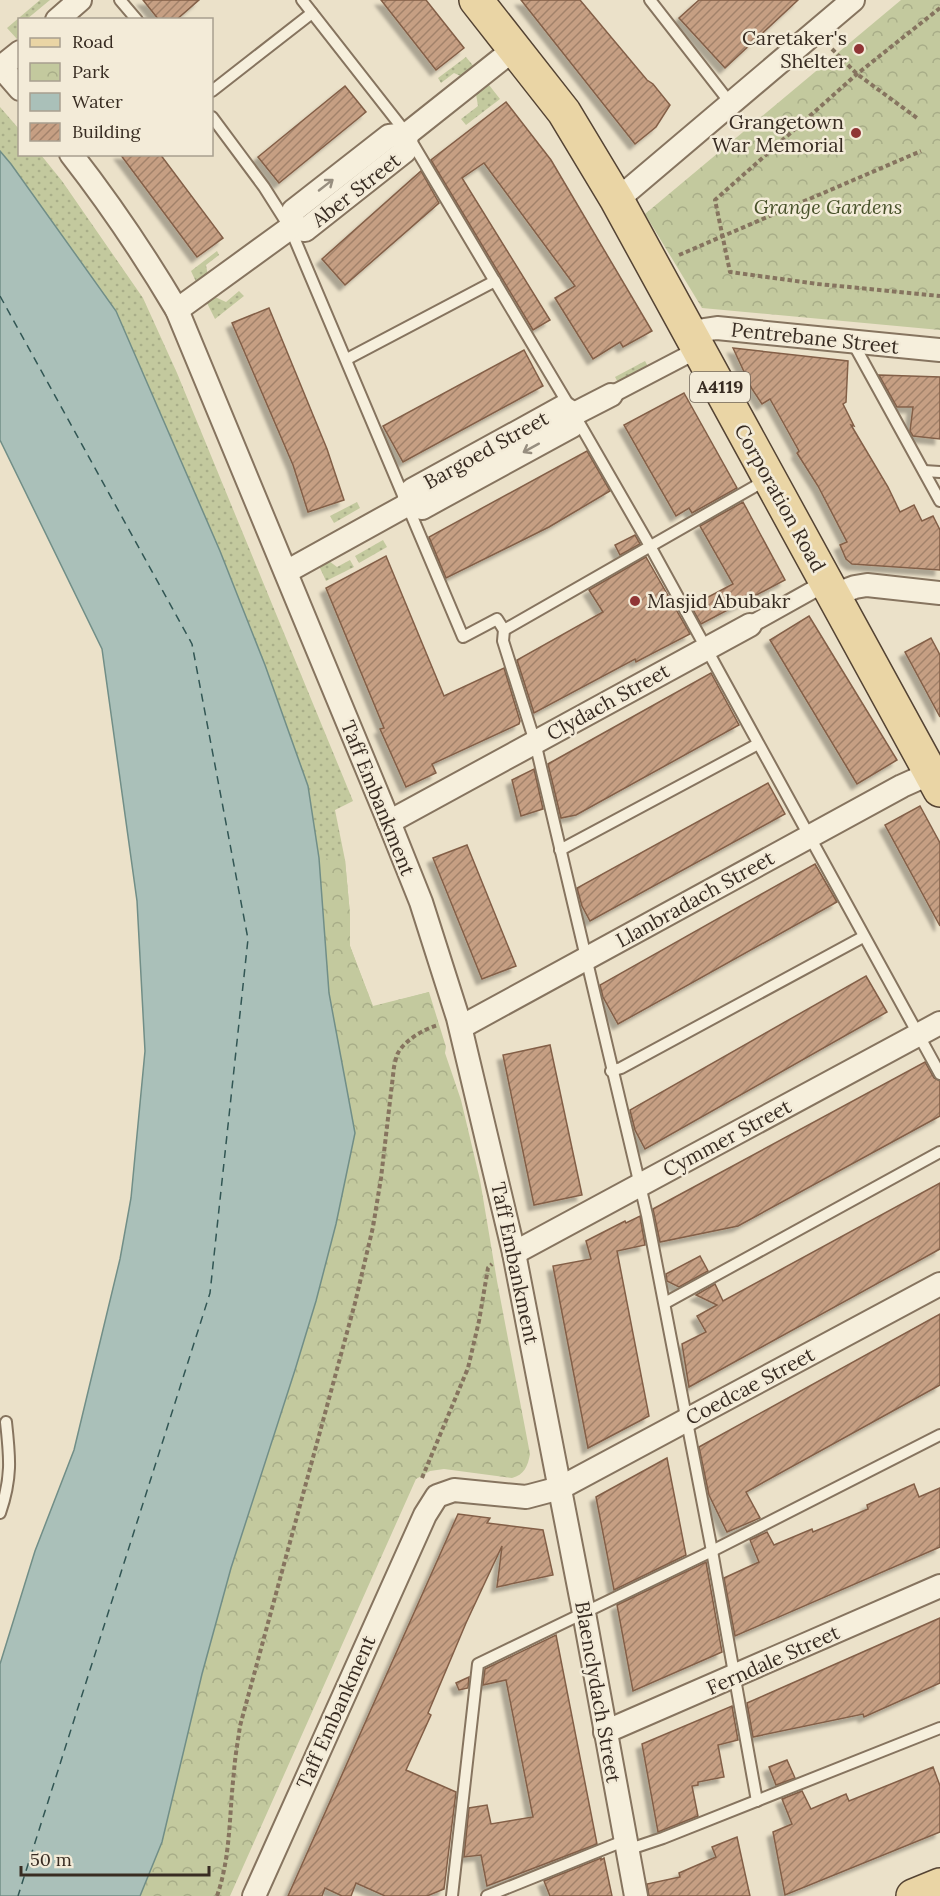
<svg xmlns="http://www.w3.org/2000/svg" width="940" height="1896" viewBox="0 0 940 1896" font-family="Lora,serif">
<defs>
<pattern id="grass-dots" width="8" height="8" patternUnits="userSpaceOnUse" patternTransform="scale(1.5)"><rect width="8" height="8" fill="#c3c99e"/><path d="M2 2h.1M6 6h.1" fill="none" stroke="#a8ad88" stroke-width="1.8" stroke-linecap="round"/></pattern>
<pattern id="park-crowns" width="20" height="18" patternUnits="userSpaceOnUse" patternTransform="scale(1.5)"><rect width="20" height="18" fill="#c3c99e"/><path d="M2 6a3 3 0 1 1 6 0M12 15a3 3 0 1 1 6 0" fill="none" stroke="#a8ad88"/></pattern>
<pattern id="building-hatch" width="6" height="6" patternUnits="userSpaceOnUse" patternTransform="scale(1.5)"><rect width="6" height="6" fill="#c69f83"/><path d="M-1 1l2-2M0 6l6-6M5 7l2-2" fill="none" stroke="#a2826b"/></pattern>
<filter id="shadow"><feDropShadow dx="-5.5" dy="5.5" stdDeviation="1.5" flood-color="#0004"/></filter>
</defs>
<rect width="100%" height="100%" fill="#ebe1c9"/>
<g fill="url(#grass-dots)">
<polygon points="40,0 50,0 27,19 20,20 19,37 17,39 7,28"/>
<polygon points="466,57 475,68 463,77 454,73 441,83 438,78"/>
<polygon points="489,85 500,99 466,125 461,119 478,106 476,94"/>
<polygon points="0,107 19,129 20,154 41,155 62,181 143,298 177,373 353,801 335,810 345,860 350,914 350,946 373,1006 429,992 162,1842 176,1777 316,1301 336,1224 347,1172 329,993 319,858 308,786 265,665 220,551 116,311 11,164 0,151"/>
<polygon points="217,251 219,255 206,265 208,276 197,284 191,271"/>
<polygon points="239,291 244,296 215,319 207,303 215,297 226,302"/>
<polygon points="645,361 651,372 621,388 615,377"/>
<polygon points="357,502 360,508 334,523 330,516"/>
<polygon points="383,540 387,547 359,563 355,556"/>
<polygon points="350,560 354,567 326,581 319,566 329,561 337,567"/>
</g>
<g fill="url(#park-crowns)">
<polygon points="901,0 940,0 940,330 702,308 645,214"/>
<path d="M319,858L345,860L350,914V946L373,1007L429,992L446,1047L445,1053L461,1100L480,1180L497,1281L530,1454C528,1466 524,1475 512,1478L444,1469L430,1471L416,1479L230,1896H140L162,1842L202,1674L231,1568L295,1370L316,1301L336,1224L355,1133L329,993Z"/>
</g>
<polygon fill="#aac0b9" stroke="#718e87" stroke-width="1.5" points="0,151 11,164 116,311 220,551 265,665 308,786 319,858 329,993 355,1133 336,1224 316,1301 295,1370 231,1568 202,1674 162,1842 140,1896 0,1896 0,1664 35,1551 74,1450 120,1259 131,1198 145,1051 137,901 102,649 0,440"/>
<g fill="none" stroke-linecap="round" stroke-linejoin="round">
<polyline stroke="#325654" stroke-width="1.5" stroke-dasharray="8 6" stroke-linecap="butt" points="0,296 192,644 248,939 210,1293 18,1896"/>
</g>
<g fill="url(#building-hatch)" stroke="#835f47" stroke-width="1.5" filter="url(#shadow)">
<polygon points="143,0 199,0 176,20 159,20"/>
<polygon points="381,0 426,0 464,48 436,70"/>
<polygon points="521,0 580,0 647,80 653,84 670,105 656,127 635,144"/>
<polygon points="699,0 798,0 725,68 679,18"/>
<polygon points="345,86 366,112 279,183 258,157"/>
<polygon points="506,102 551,160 652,331 623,347 620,342 593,359 555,298 575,286 484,163 462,178 550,320 533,330 431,160"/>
<polygon points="120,154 160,154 223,238 197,257"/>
<polygon points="421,171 439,203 345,285 322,259"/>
<polygon points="269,308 327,449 344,500 308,512 293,465 232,323"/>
<polygon points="733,348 848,361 846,402 843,404 854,426 851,425 888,487 900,512 914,505 922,521 933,516 940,530 940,570 852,564 846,559 840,545 847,542 818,486 797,453 799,451 770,399 762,404 752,389"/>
<polygon points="524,350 543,386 403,462 383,426"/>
<polygon points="879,375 940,377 940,439 913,436 910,431 913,407 897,407"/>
<polygon points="684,393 737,488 692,513 689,508 676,516 624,425"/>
<polygon points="587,451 610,491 549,527 446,578 429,537"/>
<polygon points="743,502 785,580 701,624 691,606 733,584 700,526"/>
<polygon points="635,535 640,544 620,555 615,545"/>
<polygon points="386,556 444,696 504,668 520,721 519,724 432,764 436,773 406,787 380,729 384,728 326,588"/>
<polygon points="646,557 690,634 636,662 635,659 534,713 517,660 603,612 589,590"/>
<polygon points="809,616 897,760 857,784 770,640"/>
<polygon points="931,638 940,655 940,717 905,652"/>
<polygon points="711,673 739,725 576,815 561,818 548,764"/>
<polygon points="534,769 543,809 521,816 512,780"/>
<polygon points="768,783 785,814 590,921 582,906 577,888"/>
<polygon points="920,806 940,843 940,926 885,825"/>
<polygon points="467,845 516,966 482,979 433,858"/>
<polygon points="815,864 837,902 618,1024 603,997 600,985"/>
<polygon points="866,976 887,1012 645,1149 635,1130 630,1110"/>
<polygon points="550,1045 582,1195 534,1205 503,1055"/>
<polygon points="925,1062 934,1078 940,1081 940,1116 738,1226 660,1242 653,1209"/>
<polygon points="940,1183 940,1249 689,1387 682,1344 706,1332 697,1316 717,1305 696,1295 715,1284 723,1301"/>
<polygon points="640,1216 645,1245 617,1251 649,1416 588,1448 553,1266 591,1259 586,1241 625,1221 626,1223"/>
<polygon points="700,1256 708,1271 679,1287 667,1281 666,1274"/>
<polygon points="940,1314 940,1385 746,1492 760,1518 727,1532 709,1495 699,1447"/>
<polygon points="667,1458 686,1555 614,1590 596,1497"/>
<polygon points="914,1484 919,1497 940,1488 940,1547 735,1636 724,1578 759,1562 750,1540 767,1532 774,1545 812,1529 813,1532 868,1509 867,1505"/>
<polygon points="458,1514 490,1518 487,1523 543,1530 553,1575 497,1587 502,1546 466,1623 428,1713 431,1715 406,1770 456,1792 444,1889 427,1896 385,1896 356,1883 351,1896 342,1896 325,1888 322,1896 288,1896"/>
<polygon points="706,1562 722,1652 633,1691 617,1605"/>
<polygon points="940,1618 940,1683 864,1717 863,1714 753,1737 747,1703"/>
<polygon points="556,1635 597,1844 487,1886 481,1855 464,1857 469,1808 487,1805 491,1824 533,1817 506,1680 483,1685 485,1669"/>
<polygon points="469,1677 468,1688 459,1690 456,1683"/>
<polygon points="732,1706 738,1740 718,1745 724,1777 698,1782 698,1785 692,1786 698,1816 658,1832 642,1744"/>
<polygon points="787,1760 795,1778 776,1785 769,1767"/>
<polygon points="933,1767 940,1786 940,1832 785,1895 773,1832 792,1824 782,1799 802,1791 811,1809 846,1794 849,1801"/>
<polygon points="737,1837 750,1896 649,1896 647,1884 680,1877 679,1873 716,1857 712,1847"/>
<polygon points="601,1858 601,1860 604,1858 612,1896 550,1896 544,1881"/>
</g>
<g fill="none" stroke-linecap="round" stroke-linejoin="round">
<g stroke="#86745f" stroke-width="14">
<g id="service">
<polyline points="120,0 137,20"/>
<polyline points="302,0 407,134 574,414 650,546 940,1074"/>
<polyline points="650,0 731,104"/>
<polyline points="212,91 312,13"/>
<polyline points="212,117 264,187 290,228 463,637 497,619 504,630 766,480"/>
<polyline points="853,343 940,501"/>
<polyline points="347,359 495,281"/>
<polyline points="924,471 940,472"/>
<polyline points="504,630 503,641 535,742 647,1215 712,1551 757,1801"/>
<polyline points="560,850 758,744"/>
<polyline points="611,1071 621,1068 863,937"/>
<polyline points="665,1303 940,1152"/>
<path d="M0,1513C12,1478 10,1458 6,1422"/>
<polyline points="627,1850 663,1838 940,1728"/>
<polyline points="452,1896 478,1664 712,1551 940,1435"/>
<polyline points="487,1896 626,1840"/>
</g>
</g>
<g stroke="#86745f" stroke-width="20">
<g id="pedestrian">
<polyline points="611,395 699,349"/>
<polyline points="750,625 827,582"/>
</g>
</g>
<g stroke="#86745f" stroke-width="26">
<g id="minor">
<polyline points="57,20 80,0"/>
<polyline points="0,66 20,89"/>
<polyline points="1,67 20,52"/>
<path d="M71,154C110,204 145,256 177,310L389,822L421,902L458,1018L514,1253L584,1613L636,1896"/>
<polyline points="617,200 853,0"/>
<polyline points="290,228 305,230 405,151 407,134"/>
<polyline points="177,310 290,228 293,211 389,136 407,134 514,49"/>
<polyline points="691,336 704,330 717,328 940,350"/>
<polyline points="574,414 611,395"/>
<polyline points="407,505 412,490 563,407 574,414"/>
<polyline points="286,572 407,505 422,508 572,426 574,414"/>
<polyline points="834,595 855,587 867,585 940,593"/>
<polyline points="389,822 750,625"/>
<polyline points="461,1027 902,786 931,773"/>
<polyline points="514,1253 940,1023"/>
<polyline points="605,1732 940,1586"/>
<polyline points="254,1896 425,1515 437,1496 454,1490 526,1497 560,1488 940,1284"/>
</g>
</g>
<g stroke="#544333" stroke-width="36">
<g id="primary">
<polyline points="476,0 564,112 617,200 940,790"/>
<polyline points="913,1896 940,1885"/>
</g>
</g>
<g stroke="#86745f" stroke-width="4" stroke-dasharray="4.5 3" stroke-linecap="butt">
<polyline points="940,8 857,74 715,200 730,272 818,284 940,296"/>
<polyline points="832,49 857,74 917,118"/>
<polyline points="679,255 921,151"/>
<polyline points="422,1478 468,1368 479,1321 488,1268 492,1264"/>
<path d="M217,1896C231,1856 229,1814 234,1772C235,1756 238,1741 240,1726L355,1303L373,1227L381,1178L394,1067C395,1063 396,1057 398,1053C405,1040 424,1029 438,1025"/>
</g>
<use href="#service" stroke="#f6efdc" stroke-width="10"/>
<use href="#pedestrian" stroke="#f6efdc" stroke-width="16"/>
<use href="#minor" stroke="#f6efdc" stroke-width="22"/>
<use href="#primary" stroke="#ead5a5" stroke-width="33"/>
</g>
<defs><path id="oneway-shaft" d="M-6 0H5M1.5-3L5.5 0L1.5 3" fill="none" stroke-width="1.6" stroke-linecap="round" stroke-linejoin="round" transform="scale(1.5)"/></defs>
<g stroke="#978e7f">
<use href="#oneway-shaft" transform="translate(326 185) rotate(-38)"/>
<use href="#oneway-shaft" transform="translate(531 448) rotate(151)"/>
</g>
<g fill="#903535" stroke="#f3ebd8" stroke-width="2">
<circle cx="859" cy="49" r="6"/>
<circle cx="856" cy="133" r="6"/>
<circle cx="635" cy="601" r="6"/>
</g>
<g text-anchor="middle" stroke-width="5" stroke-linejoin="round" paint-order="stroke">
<rect fill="#f3ebd8" stroke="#706559" stroke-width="1.5" x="690" y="372" width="60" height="30" rx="4.5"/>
<g font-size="18" font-weight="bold" fill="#382c22">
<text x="720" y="393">A4119</text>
</g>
<g font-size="20" fill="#382c22" stroke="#f3ebd8" text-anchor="end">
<text x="847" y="45">Caretaker's<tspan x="847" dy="23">Shelter</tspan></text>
<text x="844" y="129">Grangetown<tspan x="844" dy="23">War Memorial</tspan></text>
<text x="647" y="608" text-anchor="start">Masjid Abubakr</text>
</g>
<g font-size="20" fill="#382c22" stroke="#f3ebd8">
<text transform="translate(356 190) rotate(-38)" y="7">Aber Street</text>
<text transform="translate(815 338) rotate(6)" y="7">Pentrebane Street</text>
<text transform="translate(486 450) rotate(-29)" y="7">Bargoed Street</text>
<text transform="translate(780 498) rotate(61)" y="7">Corporation Road</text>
<text transform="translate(608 702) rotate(-29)" y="7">Clydach Street</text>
<text transform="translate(378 798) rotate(68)" y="7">Taff Embankment</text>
<text transform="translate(695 899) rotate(-29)" y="7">Llanbradach Street</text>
<text transform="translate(727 1138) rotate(-28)" y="7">Cymmer Street</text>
<text transform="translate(515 1263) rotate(78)" y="7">Taff Embankment</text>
<text transform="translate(750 1386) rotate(-28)" y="7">Coedcae Street</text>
<text transform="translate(773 1660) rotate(-24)" y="7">Ferndale Street</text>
<text transform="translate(598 1692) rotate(80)" y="7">Blaenclydach Street</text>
<text transform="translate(336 1712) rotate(-66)" y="7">Taff Embankment</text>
</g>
<g font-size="20" font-style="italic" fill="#48522a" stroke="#f3ebd8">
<text x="828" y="214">Grange Gardens</text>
</g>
</g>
<rect x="18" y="18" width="195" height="138" fill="#f3ebd8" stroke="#a89f8f" stroke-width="1.5"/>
<rect x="30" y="38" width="30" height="9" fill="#ead5a5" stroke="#a89f8f" stroke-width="1.5"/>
<text x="72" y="48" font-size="18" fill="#382c22">Road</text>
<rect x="30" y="63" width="30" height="18" fill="url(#park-crowns)" stroke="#a89f8f" stroke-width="1.5"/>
<text x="72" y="78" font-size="18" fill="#382c22">Park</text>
<rect x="30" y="93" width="30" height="18" fill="#aac0b9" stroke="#a89f8f" stroke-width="1.5"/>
<text x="72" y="108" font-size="18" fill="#382c22">Water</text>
<rect x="30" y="123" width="30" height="18" fill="url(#building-hatch)" stroke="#a89f8f" stroke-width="1.5"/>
<text x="72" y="138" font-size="18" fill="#382c22">Building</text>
<path d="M21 1866v9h188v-9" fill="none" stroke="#382c22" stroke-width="3"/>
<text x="30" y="1866" font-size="18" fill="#382c22" stroke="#f3ebd8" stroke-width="4.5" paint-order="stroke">50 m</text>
</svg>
